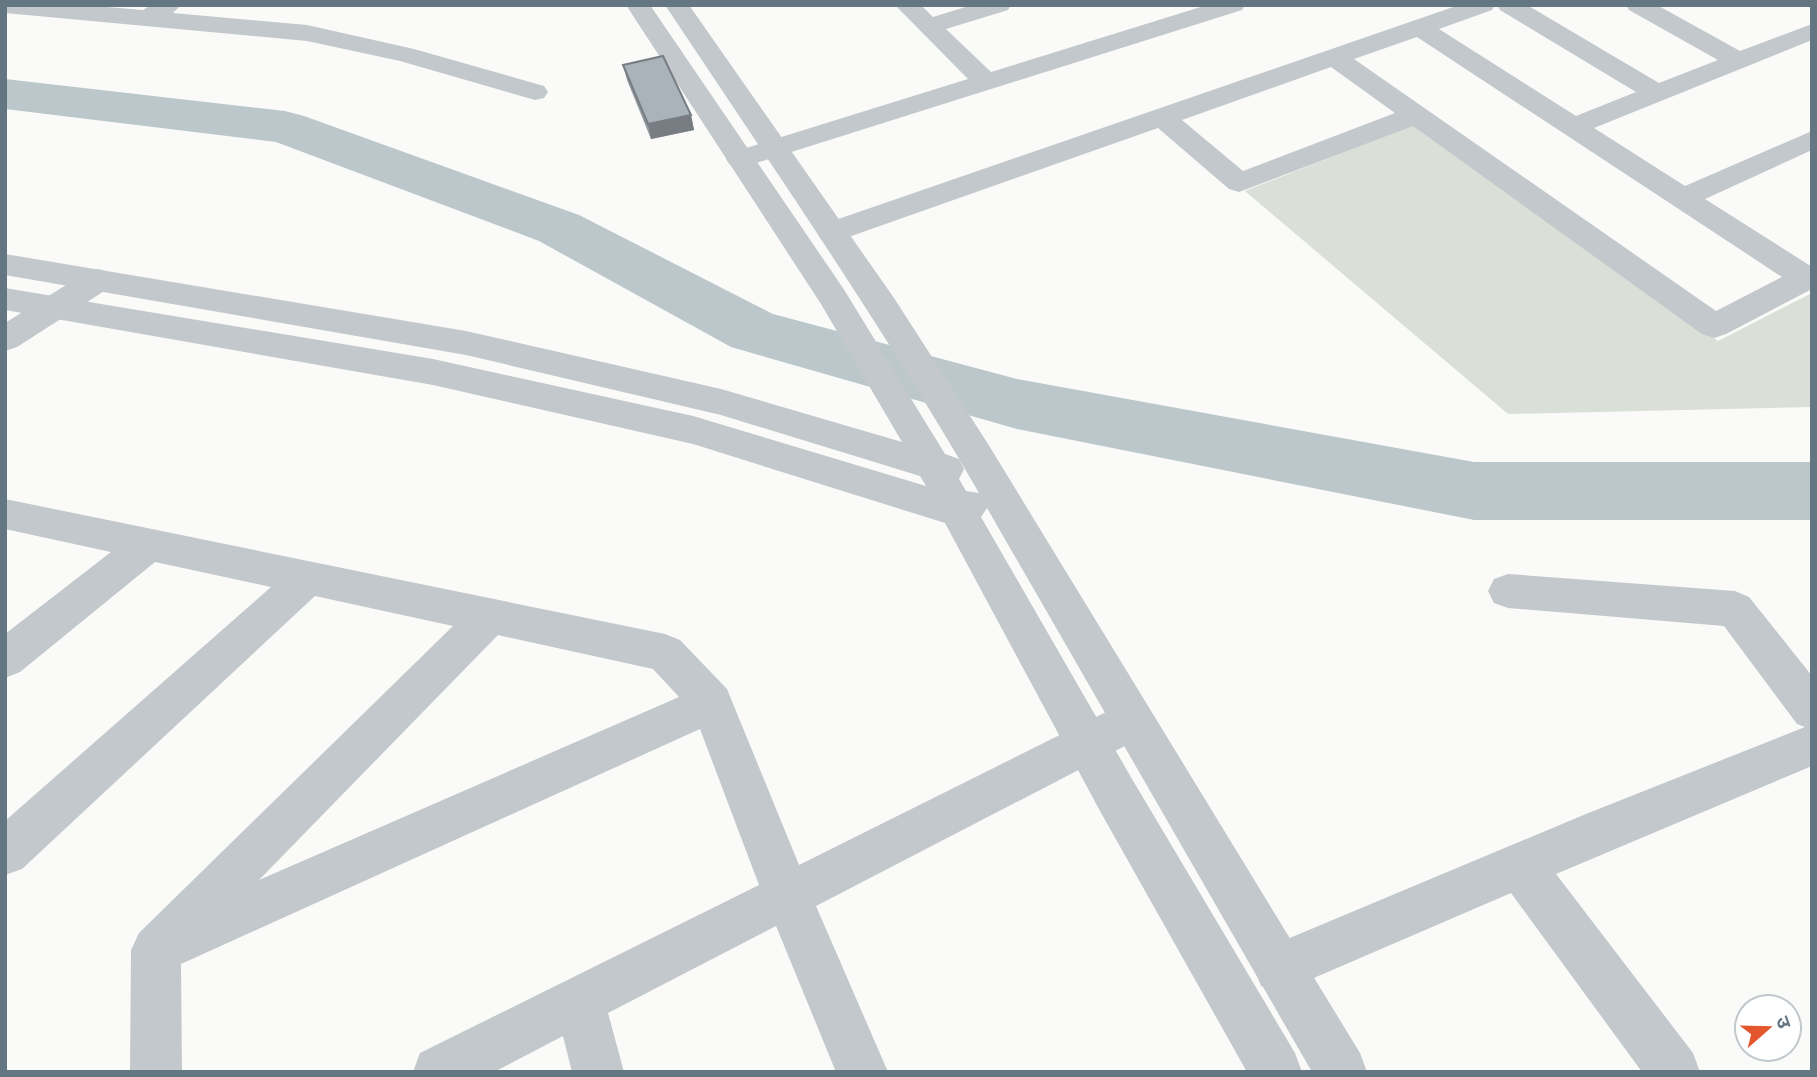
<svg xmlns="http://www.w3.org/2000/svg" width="1817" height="1077" viewBox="0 0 1817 1077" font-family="'Nunito Sans','Noto Sans Devanagari',sans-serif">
<rect width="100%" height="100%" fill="#fafaf8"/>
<polygon fill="#dadfd7" points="1415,124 1718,341 1812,293 1812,407 1508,414 1245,191"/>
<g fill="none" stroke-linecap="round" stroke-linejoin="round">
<polygon fill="#bbc7cb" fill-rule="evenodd" points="5,79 285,111 304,116 579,215 773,314 1017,379 1474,462 1812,462 1812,520 1474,520 1017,429 731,347 539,241 276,142 5,109"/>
<g fill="#c3c8cc" fill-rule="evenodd">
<polygon points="5,5 84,5 143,10 151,5 181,5 173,13 307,25 414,49 544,86 548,92 544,98 535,100 400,61 307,41 5,13"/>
<polygon points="895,5 921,5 933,17 972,5 1011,5 1008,10 946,29 991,72 1207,5 1245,5 1242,10 750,165 740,168 730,165 726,159 730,153 968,79"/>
<path d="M1459,5H1495L1492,10L1439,29L1576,116L1636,92L1500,10L1497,5H1527L1659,83L1718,60L1629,10L1626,5H1657L1740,51L1812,24V40L1594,128L1685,186L1812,131V150L1705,199L1809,265L1812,264V289L1726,334L1714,338L1702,334L1413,126L1239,192L1229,189L1158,128L843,239L832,242L821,239L817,232L821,225ZM1417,37L1782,277L1716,311L1354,59ZM1331,67L1395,113L1243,171L1182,120Z"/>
<polygon points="98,269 109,272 114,280 109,288 17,347 5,351 5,323 87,272"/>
<path d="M5,499L665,634L680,640L727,689L799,865L1118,706L1133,700L1148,706L1155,720L1148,734L816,906L888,1072H836L776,926L608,1013L624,1072H572L563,1036L494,1072H413L420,1053L759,885L700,729L181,964L182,1072H130L131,950L139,933L453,626L315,596L22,869L5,875V821L271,587L155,562L20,672L5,678V634L111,552L5,529ZM498,635L653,669L679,697L259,880Z"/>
<polygon points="1508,574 1735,591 1749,597 1812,676 1812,766 1556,874 1693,1053 1700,1072 1642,1072 1511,893 1279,993 1261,986 1254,968 1261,950 1586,814 1805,727 1797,724 1724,626 1508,608 1494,603 1488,591 1494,579"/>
</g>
<path fill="#c3c8cc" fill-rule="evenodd" d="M626,5H650L843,288L945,454L959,459L964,469L959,479L966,491L979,493C882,325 772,166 665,5H689L894,298L988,444L1360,1053L1367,1072H1312L987,508L981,517L1132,779L1295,1053L1302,1072H1247L1100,811L945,523L693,444L433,385L5,310V288L433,359L693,416L926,486L920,476L721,415L466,355L5,275V254L466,331L721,389L902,442L821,304Z"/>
</g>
<polygon fill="#929a9f" points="623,65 691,115 694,130 651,139 627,80"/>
<polygon fill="#777d82" points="691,115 694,130 651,139 648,124"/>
<polygon fill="#aab3b9" stroke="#777d82" stroke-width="2" points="663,56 691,115 648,124 623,65"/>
<rect width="1817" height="1077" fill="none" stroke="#657683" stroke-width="14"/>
<g transform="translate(1768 1028) rotate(70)"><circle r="33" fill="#ffffff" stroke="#c1c8cd" stroke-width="2"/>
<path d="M0-5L12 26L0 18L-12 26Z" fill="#e4572e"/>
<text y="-10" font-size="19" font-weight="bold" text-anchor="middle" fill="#657683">उ</text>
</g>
</svg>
